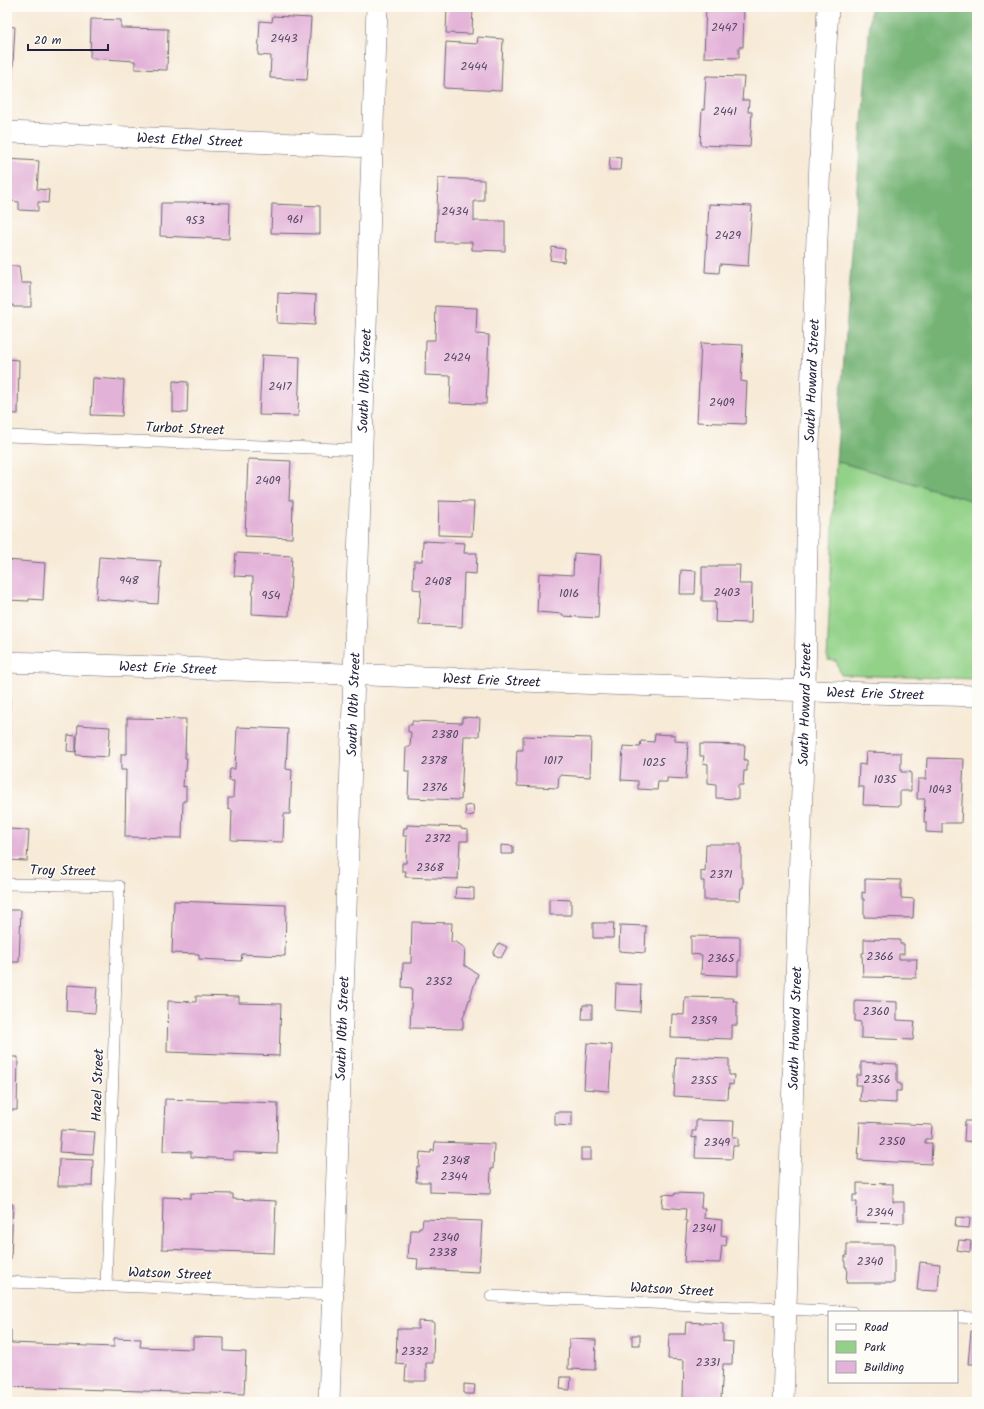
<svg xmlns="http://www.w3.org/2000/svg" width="984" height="1409" viewBox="0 0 984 1409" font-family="Kalam,sans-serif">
<rect width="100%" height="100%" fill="#fdfcf7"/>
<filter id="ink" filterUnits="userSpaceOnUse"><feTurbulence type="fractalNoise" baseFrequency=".025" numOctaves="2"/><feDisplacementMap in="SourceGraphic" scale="8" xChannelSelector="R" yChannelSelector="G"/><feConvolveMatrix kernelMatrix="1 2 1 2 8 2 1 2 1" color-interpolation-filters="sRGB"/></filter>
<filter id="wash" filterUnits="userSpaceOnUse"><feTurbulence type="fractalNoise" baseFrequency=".012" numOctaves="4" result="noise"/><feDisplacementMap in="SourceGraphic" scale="16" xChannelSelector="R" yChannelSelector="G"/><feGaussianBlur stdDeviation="0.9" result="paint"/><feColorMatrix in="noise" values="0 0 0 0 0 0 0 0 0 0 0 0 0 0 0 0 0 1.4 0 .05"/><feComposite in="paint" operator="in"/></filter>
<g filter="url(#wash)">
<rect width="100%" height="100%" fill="#f7ead7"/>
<polygon fill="#92d187" stroke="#5a7a61" points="836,461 977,502 977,679 841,675 836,661 827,660"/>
<polygon fill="#75b374" stroke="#4c6a58" points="871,7 977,7 977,502 836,461"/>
<g id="blocks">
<g fill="#e3b2d8">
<polygon points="447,7 473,7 472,34 446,33"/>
<polygon points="706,7 744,7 743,47 739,47 739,58 704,57"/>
<polygon points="273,16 311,18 307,80 270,78 271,56 258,55 260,21 272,22"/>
<polygon points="91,19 121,20 121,28 168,29 167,70 135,69 135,61 90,58"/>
<polygon points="7,26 15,27 12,82 7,82"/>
<polygon points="478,37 503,39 501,91 444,88 446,42 477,44"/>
<polygon points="706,76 744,77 742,100 749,100 748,112 752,112 750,147 700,145 702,109 704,110"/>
<polygon points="610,157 621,158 620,170 609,170"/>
<polygon points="7,159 39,161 37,189 49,190 48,203 38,202 38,211 19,210 19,202 11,201 11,191 7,191"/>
<polygon points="438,178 484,180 484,201 474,201 474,221 505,221 505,251 472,250 472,242 436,242"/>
<polygon points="189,202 230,203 229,239 160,236 161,203 189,203"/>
<polygon points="272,204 320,206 320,234 271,233"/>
<polygon points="709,204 752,206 748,266 720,264 719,273 705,272"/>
<polygon points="552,247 565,249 564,262 550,260"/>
<polygon points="7,266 19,266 21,283 31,283 31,307 13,307 13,305 7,305"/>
<polygon points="278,293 316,295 315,325 277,323"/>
<polygon points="436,306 477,308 476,334 489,335 486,404 450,403 451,376 425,375 426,340 435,340"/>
<polygon points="701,343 743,345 741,381 747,382 745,424 697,422"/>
<polygon points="262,355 300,357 298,416 259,415"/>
<polygon points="7,359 19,360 18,414 7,413"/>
<polygon points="93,378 124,380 122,416 91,415"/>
<polygon points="173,381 188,382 187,413 173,412"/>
<polygon points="248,459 291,461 289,500 293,500 292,538 245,536"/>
<polygon points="439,501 474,502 472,536 438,535"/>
<polygon points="423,541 465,543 464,553 477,553 476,574 464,573 462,627 419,625 421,590 413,589 414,561 422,561"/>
<polygon points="236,553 292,556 289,616 252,614 253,577 234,576"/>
<polygon points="574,553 601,555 598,618 562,616 563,614 537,612 539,573 573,575"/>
<polygon points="99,557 161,561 158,604 96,599"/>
<polygon points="7,560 45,563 43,600 29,599 29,601 7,600"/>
<polygon points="718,565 740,565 739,584 752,584 751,623 715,622 716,601 702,601 702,567 717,567"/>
<polygon points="681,570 696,571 695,594 680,594"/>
<polygon points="7,692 10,692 9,736 7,736"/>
<polygon points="462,717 480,718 479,736 464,736 461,800 408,798 409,771 405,771 406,747 410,747 411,732 408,732 408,725 412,725 412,721 462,723"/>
<polygon points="127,718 186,719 185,758 187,758 186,771 184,771 183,787 186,786 186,801 183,801 182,838 125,837 126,770 121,770 121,754 127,754"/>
<polygon points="78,725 110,727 108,757 76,755"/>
<polygon points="237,727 288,729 286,769 292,770 290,814 284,814 283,842 231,840 232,810 228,809 228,798 233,798 234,781 229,781 230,769 235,769"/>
<polygon points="655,734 675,735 675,741 688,742 686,779 667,778 667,782 658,782 657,790 638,789 638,781 621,780 623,746 640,747 641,741 654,742"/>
<polygon points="68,735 76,736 76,752 67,751"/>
<polygon points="523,736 591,738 590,777 559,775 558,788 517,786 517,770 516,770 517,750 523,750"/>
<polygon points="700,744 745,745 744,760 747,760 747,771 744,771 743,785 738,785 738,799 716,798 716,784 708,783 708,764 703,763 704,756 700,756"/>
<polygon points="866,752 901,753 901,772 911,772 911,791 900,791 900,806 863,805 864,787 858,787 859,764 865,765"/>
<polygon points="927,758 964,759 961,823 942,823 942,833 926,832 926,822 924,822 925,799 917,799 918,779 926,779"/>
<polygon points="473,805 474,815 466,816 465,806"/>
<polygon points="407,825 461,827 461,829 468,830 468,841 460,841 458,879 405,877 406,871 402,871 402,863 406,863 407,836 403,836 404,828 407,828"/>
<polygon points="7,829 29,830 27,861 7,860"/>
<polygon points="706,844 741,844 741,877 743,877 743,888 741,888 740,900 704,900 704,881 701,881 701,871 705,872"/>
<polygon points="501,845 513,846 513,854 501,854"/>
<polygon points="865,879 901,880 901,898 914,899 913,918 864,917 864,899 862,899 862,892 865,893"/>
<polygon points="456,887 474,888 474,899 455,898"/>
<polygon points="549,899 571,900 571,915 549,915"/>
<polygon points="174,901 286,905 285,956 242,954 241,961 199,959 199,954 172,953"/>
<polygon points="7,910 21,910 19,962 7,962"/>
<polygon points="412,922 452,923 451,942 456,942 465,948 464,965 478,974 463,1018 463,1029 410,1028 412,988 402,987 403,963 411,963"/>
<polygon points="593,923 614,923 613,938 593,938"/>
<polygon points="620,925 646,926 645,953 619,951"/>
<polygon points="691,936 740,937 740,961 738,961 738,976 701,974 702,955 691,954"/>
<polygon points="864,939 900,940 900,944 904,944 904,954 899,954 899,959 917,959 916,978 863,977 862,953 864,953"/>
<polygon points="499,943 507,947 501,958 493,954"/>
<polygon points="616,984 641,985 640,1012 615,1010"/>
<polygon points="67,985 97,987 95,1013 66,1011"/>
<polygon points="196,996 239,997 239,1003 281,1004 279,1056 167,1052 168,1001 196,1002"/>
<polygon points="685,997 734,998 733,1001 737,1001 737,1025 732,1025 732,1039 671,1037 672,1014 684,1015"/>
<polygon points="855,1000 897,1002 897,1020 915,1021 913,1040 861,1038 861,1022 855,1021"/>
<polygon points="583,1005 592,1005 592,1019 582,1019"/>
<polygon points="587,1043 612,1045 609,1091 584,1089"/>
<polygon points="7,1057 18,1057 17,1110 7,1110"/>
<polygon points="676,1057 729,1059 729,1075 734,1075 733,1085 729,1084 728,1099 674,1096"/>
<polygon points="861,1062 897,1064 897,1083 901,1084 901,1091 896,1091 896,1103 860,1101 861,1085 856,1085 857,1075 861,1075"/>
<polygon points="165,1099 278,1103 277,1154 233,1152 233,1159 191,1157 191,1152 163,1151"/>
<polygon points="555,1112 572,1112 572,1126 555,1125"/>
<polygon points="696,1120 734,1121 733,1137 738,1137 738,1146 733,1146 732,1159 695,1158 696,1137 692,1138 692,1131 696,1131"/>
<polygon points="965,1121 977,1121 977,1142 964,1141"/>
<polygon points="860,1122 932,1125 931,1139 925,1139 925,1143 932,1143 931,1164 858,1160"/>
<polygon points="61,1130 95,1132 93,1154 59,1152"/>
<polygon points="435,1142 494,1144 493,1169 491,1169 490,1194 430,1192 430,1182 416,1182 417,1166 419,1167 420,1152 431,1153 431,1150 434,1151"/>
<rect x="581" y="1148" width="10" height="12"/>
<polygon points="59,1159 93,1160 92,1186 58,1186"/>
<polygon points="857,1183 893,1184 893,1202 904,1202 904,1223 856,1222 857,1202 853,1202 853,1195 857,1195"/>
<polygon points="191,1193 233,1194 233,1199 276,1201 274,1253 162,1249 163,1197 191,1198"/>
<polygon points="675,1193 702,1194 701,1208 705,1208 704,1218 722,1220 721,1235 727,1236 726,1246 722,1245 720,1263 684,1262 687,1221 685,1221 686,1209 662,1207 663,1194 675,1195"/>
<polygon points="7,1203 13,1204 11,1259 7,1258"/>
<polygon points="956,1217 970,1218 969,1228 955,1227"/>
<polygon points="423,1219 482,1221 479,1272 417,1269 418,1259 407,1258 408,1244 410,1244 411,1230 419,1230 419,1227 422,1227"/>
<polygon points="959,1240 971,1241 970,1252 957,1250"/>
<polygon points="847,1244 894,1244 894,1283 846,1283 847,1267 845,1267 845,1256 847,1256"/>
<polygon points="920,1262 940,1264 938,1291 917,1290"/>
<polygon points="418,1321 434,1322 433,1363 426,1363 426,1381 405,1381 406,1365 396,1364 397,1329 418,1329"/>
<polygon points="686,1322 723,1324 723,1341 733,1342 732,1364 723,1364 721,1399 683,1398 684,1360 668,1359 669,1334 685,1334"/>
<polygon points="7,1330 11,1330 11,1343 114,1347 114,1338 141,1339 140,1347 193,1349 193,1337 224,1338 224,1351 246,1352 244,1394 7,1387"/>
<polygon points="971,1331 977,1332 977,1364 968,1364"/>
<rect x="632" y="1335" width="8" height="10"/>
<polygon points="569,1339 596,1340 595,1370 568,1369"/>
<polygon points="561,1377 571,1377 570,1390 560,1389"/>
<polygon points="464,1384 475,1385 474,1394 464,1394"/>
</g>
</g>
</g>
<g filter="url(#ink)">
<use href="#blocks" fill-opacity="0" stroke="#6d6872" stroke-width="1"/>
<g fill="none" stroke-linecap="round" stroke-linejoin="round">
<g stroke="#6d6872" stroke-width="12">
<g id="lane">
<polyline points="7,436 362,450"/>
<polyline points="7,884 119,886 106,1286"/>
<polyline points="7,1282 332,1294"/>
<polyline points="491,1296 852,1312"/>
<polyline points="957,1317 977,1318"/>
</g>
</g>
<g stroke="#6d6872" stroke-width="22">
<g id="street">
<path id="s1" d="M7,132L372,147"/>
<path id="s2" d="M7,662C330,672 654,688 977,696"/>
<path id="s3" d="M329,1402L377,7"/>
<path id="s4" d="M783,1402L805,692L808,471L820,160L828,7"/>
</g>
</g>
<use href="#lane" stroke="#fff" stroke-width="11"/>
<use href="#street" stroke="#fff" stroke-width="21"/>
</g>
</g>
<g text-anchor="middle" stroke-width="3" stroke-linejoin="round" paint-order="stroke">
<g font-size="12" fill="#524662">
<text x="724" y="31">2447</text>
<text x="284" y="42">2443</text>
<text x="474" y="70">2444</text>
<text x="725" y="115">2441</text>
<text x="455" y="215">2434</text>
<text x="295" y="223">961</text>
<text x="195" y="224">953</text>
<text x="728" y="239">2429</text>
<text x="457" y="361">2424</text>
<text x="280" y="390">2417</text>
<text x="722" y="406">2409</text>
<text x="268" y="484">2409</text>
<text x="129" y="584">948</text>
<text x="438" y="585">2408</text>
<text x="727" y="596">2403</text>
<text x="569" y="597">1016</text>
<text x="271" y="599">954</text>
<text x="445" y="738">2380</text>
<text x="434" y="764">2378</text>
<text x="553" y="764">1017</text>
<text x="654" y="766">1025</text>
<text x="885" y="783">1035</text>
<text x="435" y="791">2376</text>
<text x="940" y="793">1043</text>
<text x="438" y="842">2372</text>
<text x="430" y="871">2368</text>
<text x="721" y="878">2371</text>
<text x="880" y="960">2366</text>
<text x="721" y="962">2365</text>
<text x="439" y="985">2352</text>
<text x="876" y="1015">2360</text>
<text x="704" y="1024">2359</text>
<text x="877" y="1083">2356</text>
<text x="704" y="1084">2355</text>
<text x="892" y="1145">2350</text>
<text x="717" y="1146">2349</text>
<text x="456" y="1164">2348</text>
<text x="454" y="1180">2344</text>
<text x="880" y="1216">2344</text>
<text x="704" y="1232">2341</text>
<text x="446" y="1241">2340</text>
<text x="443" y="1256">2338</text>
<text x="870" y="1265">2340</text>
<text x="415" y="1355">2332</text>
<text x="708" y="1366">2331</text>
</g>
<g font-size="14" fill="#22223b" stroke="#fdfcf7">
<text dy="5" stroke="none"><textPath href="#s1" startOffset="183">West Ethel Street</textPath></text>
<text dy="5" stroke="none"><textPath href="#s3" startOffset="1022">South 10th Street</textPath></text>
<text dy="5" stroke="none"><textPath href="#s4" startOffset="1022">South Howard Street</textPath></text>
<text transform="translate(185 428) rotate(2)" y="5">Turbot Street</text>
<text dy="5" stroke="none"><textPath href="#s2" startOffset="161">West Erie Street</textPath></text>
<text dy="5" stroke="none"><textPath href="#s2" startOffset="485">West Erie Street</textPath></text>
<text dy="5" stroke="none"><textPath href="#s2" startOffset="869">West Erie Street</textPath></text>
<text dy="5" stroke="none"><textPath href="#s3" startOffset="698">South 10th Street</textPath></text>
<text dy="5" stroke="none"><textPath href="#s4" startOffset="698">South Howard Street</textPath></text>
<text transform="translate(63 870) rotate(1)" y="5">Troy Street</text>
<text dy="5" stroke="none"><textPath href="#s3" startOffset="374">South 10th Street</textPath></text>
<text dy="5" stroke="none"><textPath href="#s4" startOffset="374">South Howard Street</textPath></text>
<text transform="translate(97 1085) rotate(-88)" y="5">Hazel Street</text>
<text transform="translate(170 1273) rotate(2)" y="5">Watson Street</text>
<text transform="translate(672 1289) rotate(3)" y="5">Watson Street</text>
</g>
</g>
<rect width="984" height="1409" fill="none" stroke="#fdfcf7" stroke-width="24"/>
<rect x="828" y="1311" width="130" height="72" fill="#fdfcf7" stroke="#a5a5ac"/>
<rect x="836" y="1324" width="20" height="6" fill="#ffffff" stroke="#a5a5ac"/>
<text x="864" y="1331" font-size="12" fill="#22223b">Road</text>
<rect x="836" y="1341" width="20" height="12" fill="#92d187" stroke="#a5a5ac"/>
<text x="864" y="1351" font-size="12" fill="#22223b">Park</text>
<rect x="836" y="1361" width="20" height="12" fill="#e3b2d8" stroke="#a5a5ac"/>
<text x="864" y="1371" font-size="12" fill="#22223b">Building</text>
<path d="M28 44v6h80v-6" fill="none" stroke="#22223b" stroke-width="2"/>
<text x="34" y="44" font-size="12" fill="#22223b" stroke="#fdfcf7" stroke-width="3" paint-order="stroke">20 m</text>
</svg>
